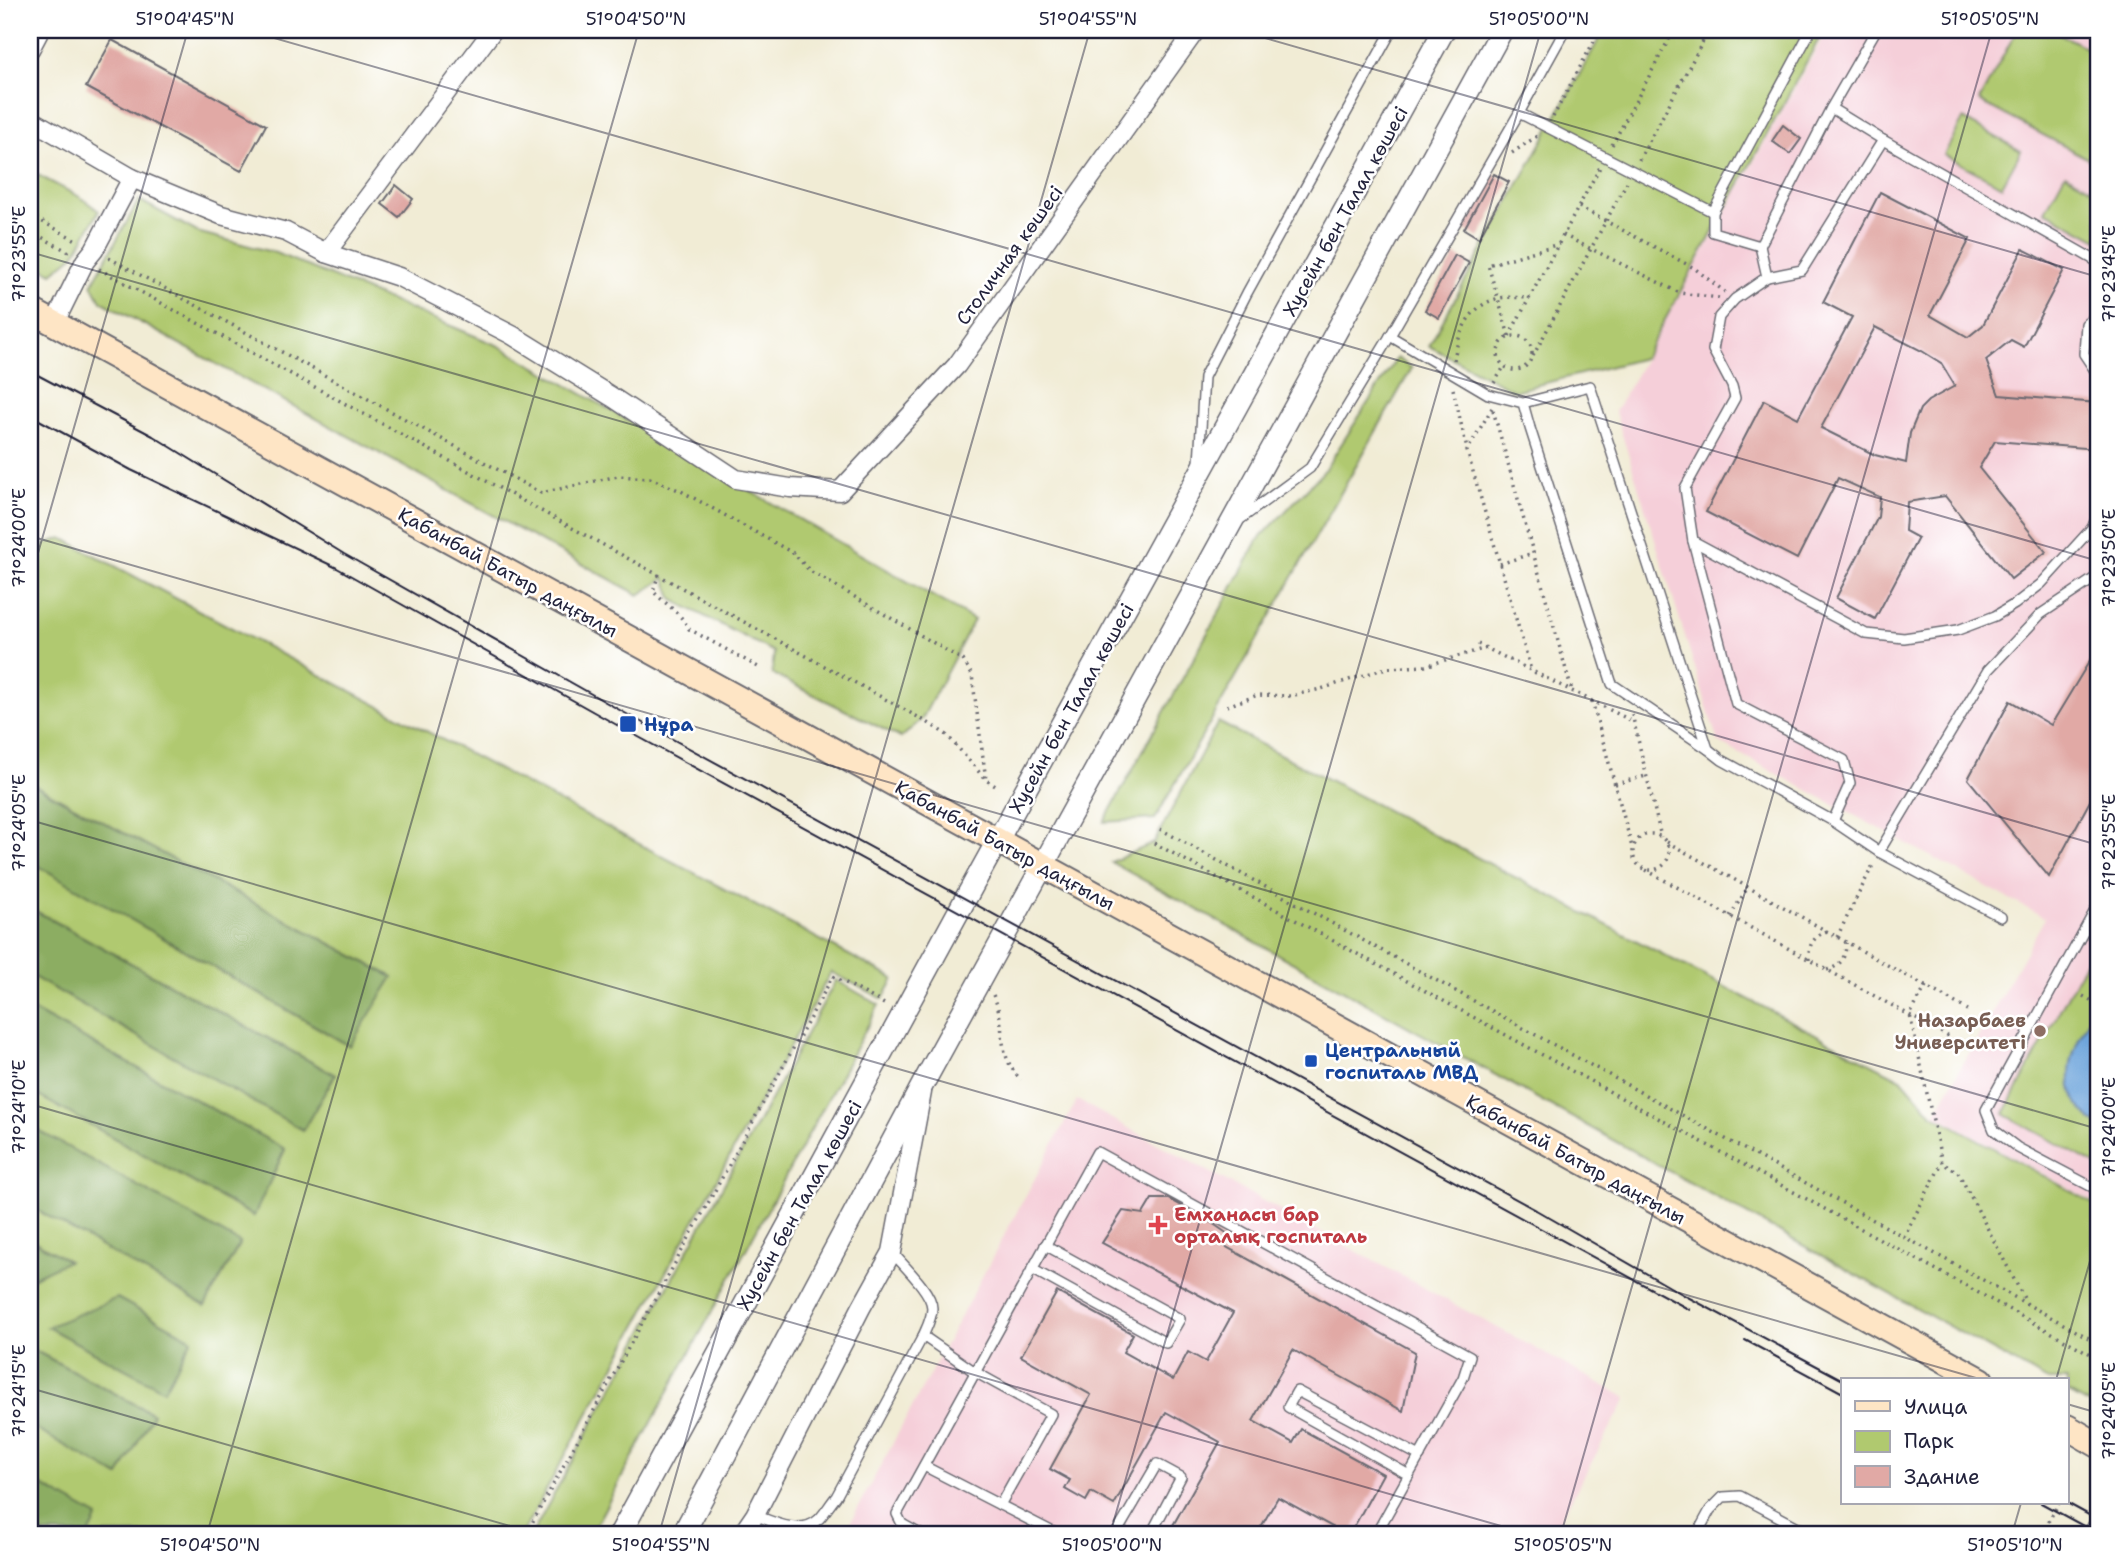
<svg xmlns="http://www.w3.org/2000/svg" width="2128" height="1564" viewBox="0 0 2128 1564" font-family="'Shantell Sans',sans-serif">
<rect width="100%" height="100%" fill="#fff"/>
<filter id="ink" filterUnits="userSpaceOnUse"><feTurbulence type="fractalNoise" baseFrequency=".0143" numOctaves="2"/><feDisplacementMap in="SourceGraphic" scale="14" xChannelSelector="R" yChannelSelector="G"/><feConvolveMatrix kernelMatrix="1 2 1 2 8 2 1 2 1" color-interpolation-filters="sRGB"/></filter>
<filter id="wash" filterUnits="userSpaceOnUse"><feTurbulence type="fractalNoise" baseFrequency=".00686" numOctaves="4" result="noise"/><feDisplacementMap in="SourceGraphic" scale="28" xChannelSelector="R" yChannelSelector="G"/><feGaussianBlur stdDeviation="1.57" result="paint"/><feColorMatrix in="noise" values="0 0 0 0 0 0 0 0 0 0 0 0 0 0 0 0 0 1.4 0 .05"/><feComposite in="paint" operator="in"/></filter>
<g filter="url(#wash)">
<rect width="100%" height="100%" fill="#f1ecd5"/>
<g fill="#f5cfd9">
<polygon points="1827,30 2098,30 2098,1204 1935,1114 2045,918 1718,742 1615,412"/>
<polygon points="1077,1100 1627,1398 1552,1534 844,1534"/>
</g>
<g fill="#b0c96f" stroke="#697655" stroke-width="2">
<polygon points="1604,30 1824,30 1644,358 1514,391 1429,346"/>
<polygon points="2017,30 2053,30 2098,54 2098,164 1979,101"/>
<polygon points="1963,119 2021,151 2002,186 1944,155"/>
<polygon points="30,171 80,197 99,211 74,255 52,273 30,261"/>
<polygon points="2065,174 2098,192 2098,240 2045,211"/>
<polygon points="139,200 197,232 276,253 499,346 974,620 922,719 901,738 772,674 774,652 673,600 665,578 639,595 101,301 92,284"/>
<polygon points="1397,358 1412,368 1155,819 1104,822 1259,539 1324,471"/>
<polygon points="62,538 894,979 883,999 831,972 522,1534 89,1534 97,1517 30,1479 30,1426 119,1476 153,1414 30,1348 30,1279 67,1260 30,1239 30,1206 205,1306 240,1244 30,1126 30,1091 253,1216 285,1150 30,1009 30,975 303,1130 335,1075 30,908 30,861 349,1046 393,977 30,783 30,543 37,547"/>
<polygon points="1218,722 1903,1080 1932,1114 2098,1206 2098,1409 2067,1392 2067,1380 2046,1380 1111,862 1154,843"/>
<polygon points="2098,939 2098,1166 2004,1114"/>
<polygon points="836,980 879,1005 591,1534 532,1534"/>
</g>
<g fill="#8cad62" stroke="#57684e" stroke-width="2">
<polygon points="30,783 393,977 350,1046 30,861"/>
<polygon points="30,908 335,1075 303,1130 30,975"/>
<polygon points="30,1009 285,1149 254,1216 30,1091"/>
<polygon points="30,1126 240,1243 205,1306 30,1206"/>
<polygon points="30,1239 68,1261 30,1279"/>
<polygon points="117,1298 192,1339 164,1390 47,1327"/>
<polygon points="30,1348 153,1414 119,1476 30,1426"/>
<polygon points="30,1479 98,1517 89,1534 36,1534 30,1531"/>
</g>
<path fill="#6ea5dc" stroke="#48648c" stroke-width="2" d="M2098,1002V1125C2048,1089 2075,1044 2098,1002Z"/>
<g id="blocks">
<g fill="#e1a9a5" fill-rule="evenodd">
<polygon points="112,40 266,125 241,171 86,87"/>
<polygon points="1783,125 1801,139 1790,154 1772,141"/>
<polygon points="1494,174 1509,182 1479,238 1464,229"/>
<polygon points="396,185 413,199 399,217 382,204"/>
<path d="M1880,192L1970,239L1930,315L1968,337L1983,325L2023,249L2064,270L2024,347L2011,340L1986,360L1999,395L2098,403V449L1995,441L1979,468L2046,552L2011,579L1945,496L1907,502L1905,531L1918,538L1875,619L1836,598L1878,517L1880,497L1838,478L1797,559L1706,512L1764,400L1798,418L1852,317L1823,302ZM1875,327L1922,351L1941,363L1955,386L1928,401L1920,409L1910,433L1906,463L1875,455L1821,428Z"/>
<polygon points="1455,255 1469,263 1439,318 1425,310"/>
<polygon points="2098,647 2098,786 2049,877 1968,779 2010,701 2051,725"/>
<polygon points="1152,1199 1169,1199 1212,1223 1228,1234 1223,1245 1415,1352 1403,1411 1293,1350 1253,1421 1293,1443 1301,1429 1383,1474 1350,1534 1345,1534 1278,1497 1257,1534 1168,1534 1220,1442 1166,1412 1114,1505 1091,1492 1086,1501 1065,1489 1070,1480 1050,1469 1091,1395 1021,1356 1057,1292 1133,1334 1123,1352 1173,1380 1188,1352 1206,1362 1233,1313 1102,1243 1123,1211 1143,1214"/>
</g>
</g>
</g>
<g filter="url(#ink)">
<use href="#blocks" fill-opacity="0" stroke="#6a6971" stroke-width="2"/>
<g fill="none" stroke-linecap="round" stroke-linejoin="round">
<g stroke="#6a6971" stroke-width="12">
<g id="service">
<polyline points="1811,30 1713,212 1713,232 1760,246 1831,108 1876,30"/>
<polyline points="1831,108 1883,140 2098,262"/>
<polyline points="1519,113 1713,212"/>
<polyline points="1760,246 1767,277 1735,299 1719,317 1713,350 1732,386 1735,398 1685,488 1693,541 1866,634 1904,638 1958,630 1995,616 2015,604 2041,584 2092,528 2098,515"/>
<polyline points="1767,277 1802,270 1883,140"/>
<polyline points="2098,314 2086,324 2084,354 2098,375"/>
<polyline points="1390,336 1488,394 1523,403 1530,428 1612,684 1708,749 1590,386 1523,403"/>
<polyline points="1199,463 1204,377 1247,293 1392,30"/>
<polyline points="1242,518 1310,468 1390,336 1519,113 1565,30"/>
<polyline points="1693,541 1736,704 1844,760 1850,783 1833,821"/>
<polyline points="1708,749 1722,760 1833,821 1879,852 2001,917"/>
<polyline points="1879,852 1988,670 2041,614 2098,576"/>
<polyline points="2098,905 1986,1110 1994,1130 2018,1148 2098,1190"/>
<polyline points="1032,1269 1166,1343 1180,1319 1045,1245"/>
<polyline points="923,1336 975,1372 1051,1414 1000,1505 924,1466"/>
<polyline points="1409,1475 1288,1407 1297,1391 1420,1456"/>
<polyline points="1000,1505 1057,1534"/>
<path d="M755,1515C773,1522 801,1536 819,1519C825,1513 830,1504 836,1497L923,1336C927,1327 932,1318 932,1308C932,1292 903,1265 892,1252"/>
<polyline points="920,1534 902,1524 897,1514 1097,1152 1470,1356 1463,1378 1376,1534"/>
<polyline points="1116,1534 1157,1464 1181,1477 1151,1534"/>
<polyline points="1697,1534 1710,1510 1723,1497 1740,1496 1811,1534"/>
</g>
</g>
<g stroke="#6a6971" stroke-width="21">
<g id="minor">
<polyline points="30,49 40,30"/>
<polyline points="30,119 132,178 94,250 85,261 54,324"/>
<polyline points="132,178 221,215 286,232 326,253 399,277 512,335 612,397 736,479 790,488 840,491 957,365 1196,30"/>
<polyline points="326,253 493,30"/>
<polyline points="742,1534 755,1515 861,1308 892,1252 922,1092"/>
</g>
</g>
<g stroke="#6a6971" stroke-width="24">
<g id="tertiary">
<polyline points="620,1534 973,885 1444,30"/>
<polyline points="683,1534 924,1082 1502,30"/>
<polyline points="2095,1534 2098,1528"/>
</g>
</g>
<g stroke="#6a6971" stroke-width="28">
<g id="secondary">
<polyline points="30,310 1981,1380"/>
<polyline points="2067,1427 2098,1445"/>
</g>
</g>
<g stroke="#6a6971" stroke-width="3.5" stroke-dasharray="2 5" stroke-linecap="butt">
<polyline points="1682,30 1704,40"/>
<polyline points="1553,117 1600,30"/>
<polyline points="1612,145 1674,30"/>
<polyline points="1512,153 1537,136"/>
<polyline points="1639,160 1709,30"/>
<polyline points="1579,207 1694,268 1725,292"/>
<polyline points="30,215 78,241"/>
<polyline points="30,231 71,253"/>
<polyline points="1563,235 1680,293 1719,298"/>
<polyline points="109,258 541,493 618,476 650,478 683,492 793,553 810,571 963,660 972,675 986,780"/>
<polyline points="99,269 927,722 947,735 986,780 997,787"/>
<circle cx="1515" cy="353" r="17"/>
<polyline points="1509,336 1600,167"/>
<polyline points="1509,336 1488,265 1559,244"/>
<polyline points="1533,356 1627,182"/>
<path d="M1454,360C1458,334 1468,307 1496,299C1505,296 1519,298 1530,298"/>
<polyline points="1494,383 1504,367"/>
<polyline points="1453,389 1467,449"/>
<polyline points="1492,408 1467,451 1531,670"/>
<polyline points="1493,410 1572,691"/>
<polyline points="1500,564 1533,553"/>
<path d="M659,574L653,591C665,604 681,613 689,629L760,668"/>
<polyline points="1478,644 1634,722"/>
<polyline points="1592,701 1632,847"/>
<polyline points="1227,706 1258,695 1290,696 1321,689 1386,668 1425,666 1486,648"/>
<polyline points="1632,714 1661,837"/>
<polyline points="1615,784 1646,776"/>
<polyline points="1160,829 2098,1343"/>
<circle cx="1651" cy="852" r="18"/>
<polyline points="1667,842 1968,1010"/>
<polyline points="1154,843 2098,1358"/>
<polyline points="1646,870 1951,1038"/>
<polyline points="1730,916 1748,887"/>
<polyline points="1837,937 1874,863"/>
<path d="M1809,960C1808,945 1813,937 1827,931"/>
<path d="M1827,970C1841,966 1846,957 1846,943"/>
<polyline points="1926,986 1910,1015 1942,1163 1958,1172 2027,1304"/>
<path d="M993,995C1008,1025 994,1052 1021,1080"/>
<polyline points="2083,996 2098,1004"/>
<polyline points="1904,1237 1942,1163"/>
<polyline points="2067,1490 2068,1488"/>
<polyline points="526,1534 833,976 886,1005"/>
<polyline points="2041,1534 2059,1503"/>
</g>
<use href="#service" stroke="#fff" stroke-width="9"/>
<use href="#minor" stroke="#fff" stroke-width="18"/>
<use href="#tertiary" stroke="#fff" stroke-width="21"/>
<use href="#secondary" stroke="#fee5c5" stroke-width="24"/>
<g stroke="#22223b" stroke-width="2">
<polyline points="30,371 153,436 344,554 632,717 1536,1210 1682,1294 1843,1380"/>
<polyline points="30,415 131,470 337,568 624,729 1690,1310"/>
<polyline points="1745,1340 1843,1393"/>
<polyline points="2041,1503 2098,1534"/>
<polyline points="2067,1503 2098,1520"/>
</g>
</g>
</g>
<path fill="none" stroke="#22223b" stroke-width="2" stroke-opacity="0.45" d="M246,30L2098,561M1237,30L2098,277M30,252L2098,845M30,536L2098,1129M30,581L188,30M30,820L1983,1380M30,1104L1529,1534M2056,1380L2098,1233M30,1388L538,1534M2067,1404L2098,1413M207,1534L639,30M659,1534L1090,30M1110,1534L1541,30M1561,1534L1992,30M2012,1534L2021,1503"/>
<g fill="#1a4fb4" stroke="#fff" stroke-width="2.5">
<rect x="619" y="715" width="18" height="18" rx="3.5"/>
<rect x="1304" y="1054" width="14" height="14" rx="3.5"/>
</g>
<circle fill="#8d6e63" stroke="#fff" stroke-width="2.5" cx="2040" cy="1031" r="7"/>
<path fill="#e0444e" stroke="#fff" stroke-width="2.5" d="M1154.5 1214.5h7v7h7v7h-7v7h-7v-7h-7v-7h7z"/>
<g text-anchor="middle" stroke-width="5" stroke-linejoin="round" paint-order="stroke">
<g font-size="19" fill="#22223b" stroke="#fff">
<text transform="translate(1345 211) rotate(-61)" y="7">Хусейн бен Талал көшесі</text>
<text transform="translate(1009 255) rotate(-54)" y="7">Столичная көшесі</text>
<text transform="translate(508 572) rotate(29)" y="7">Қабанбай Батыр даңғылы</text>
<text transform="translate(1071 708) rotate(-61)" y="7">Хусейн бен Талал көшесі</text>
<text transform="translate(1005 845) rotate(29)" y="7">Қабанбай Батыр даңғылы</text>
<text transform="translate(1576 1159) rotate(29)" y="7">Қабанбай Батыр даңғылы</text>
<text transform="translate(799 1205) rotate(-61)" y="7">Хусейн бен Талал көшесі</text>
</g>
<g font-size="19" font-weight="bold" fill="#164399" stroke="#fff" text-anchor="start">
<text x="644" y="731">Нұра</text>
<text x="1325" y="1057">Центральный<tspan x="1325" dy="22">госпиталь МВД</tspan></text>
</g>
<g font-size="19" font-weight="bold" fill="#785e54" stroke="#fff" text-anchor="end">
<text x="2026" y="1027">Назарбаев<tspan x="2026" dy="22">Университеті</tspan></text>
</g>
<g font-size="19" font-weight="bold" fill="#be3a42" stroke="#fff" text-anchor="start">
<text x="1174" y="1221">Емханасы бар<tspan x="1174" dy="22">орталық госпиталь</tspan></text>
</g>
</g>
<rect width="2128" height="1564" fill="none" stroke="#fff" stroke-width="77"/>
<rect x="1841" y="1378" width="228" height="126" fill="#ffffff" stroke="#a7a7b1" stroke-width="2"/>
<rect x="1855" y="1401" width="35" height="10" fill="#fee5c5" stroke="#a7a7b1" stroke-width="2"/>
<text x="1904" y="1414" font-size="21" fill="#22223b">Улица</text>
<rect x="1855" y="1431" width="35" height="21" fill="#b0c96f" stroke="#a7a7b1" stroke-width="2"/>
<text x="1904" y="1448" font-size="21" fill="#22223b">Парк</text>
<rect x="1855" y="1466" width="35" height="21" fill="#e1a9a5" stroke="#a7a7b1" stroke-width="2"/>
<text x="1904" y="1484" font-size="21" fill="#22223b">Здание</text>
<rect x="38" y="38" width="2052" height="1488" fill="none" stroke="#22223b" stroke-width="2.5"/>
<g font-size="18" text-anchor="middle" fill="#22223b">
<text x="185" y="25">51°04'45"N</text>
<text x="636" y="25">51°04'50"N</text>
<text x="1088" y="25">51°04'55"N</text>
<text x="1539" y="25">51°05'00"N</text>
<text x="1990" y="25">51°05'05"N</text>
<text transform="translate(19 254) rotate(-90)" y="6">71°23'55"E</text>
<text transform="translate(2109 274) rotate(-90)" y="6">71°23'45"E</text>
<text transform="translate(19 538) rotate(-90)" y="6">71°24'00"E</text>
<text transform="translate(2109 558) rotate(-90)" y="6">71°23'50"E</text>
<text transform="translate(19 823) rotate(-90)" y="6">71°24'05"E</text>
<text transform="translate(2109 842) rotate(-90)" y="6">71°23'55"E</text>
<text transform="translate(19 1107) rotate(-90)" y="6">71°24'10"E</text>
<text transform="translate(2109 1127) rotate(-90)" y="6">71°24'00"E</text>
<text transform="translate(19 1391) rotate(-90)" y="6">71°24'15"E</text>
<text transform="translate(2109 1411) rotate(-90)" y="6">71°24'05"E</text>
<text x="210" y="1551">51°04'50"N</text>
<text x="661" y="1551">51°04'55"N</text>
<text x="1112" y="1551">51°05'00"N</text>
<text x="1563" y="1551">51°05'05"N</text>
<text x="2015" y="1551">51°05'10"N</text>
</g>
</svg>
